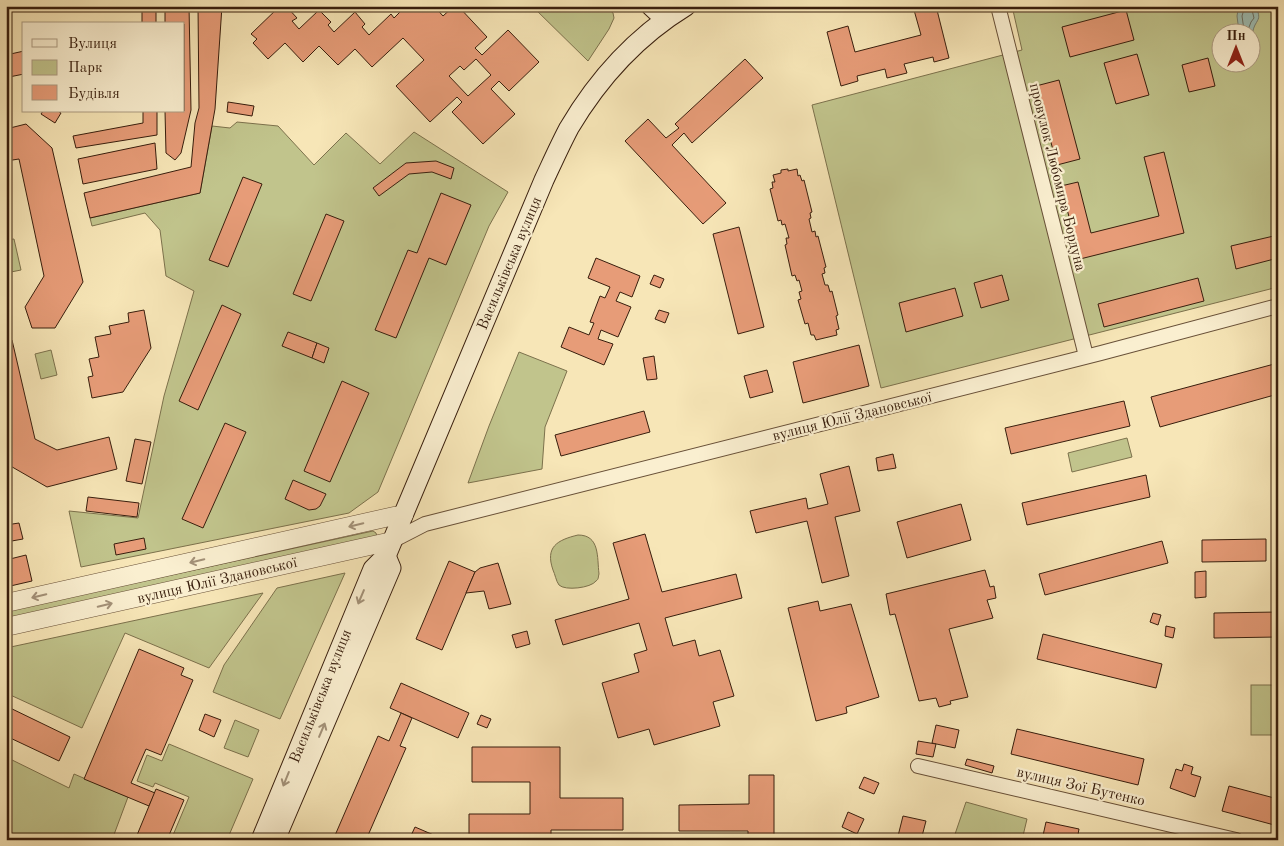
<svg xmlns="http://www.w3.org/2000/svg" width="1284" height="846" viewBox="0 0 1284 846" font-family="'Old Standard TT',serif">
<rect width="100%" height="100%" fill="#f7e6b7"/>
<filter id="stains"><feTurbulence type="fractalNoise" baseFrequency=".004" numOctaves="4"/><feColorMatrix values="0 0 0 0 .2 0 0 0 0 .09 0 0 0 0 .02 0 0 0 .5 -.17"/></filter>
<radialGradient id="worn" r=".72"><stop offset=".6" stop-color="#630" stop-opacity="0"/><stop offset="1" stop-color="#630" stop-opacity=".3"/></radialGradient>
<g fill="#c1c48c" stroke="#7c714c" fill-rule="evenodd">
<polygon points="532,6 605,6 613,13 614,18 609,29 588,61"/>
<path d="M1012,6H1278V287L881,388L812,105L1022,50ZM1222,32H1252V62H1222Z"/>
<polygon points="237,122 278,126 314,165 346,133 380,164 414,132 508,192 489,226 378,492 349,513 81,567 69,511 138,518 164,396 194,291 166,276 160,230 145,213 92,226 90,218 200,193 212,126 230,128"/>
<polygon points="14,239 21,270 6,273 6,240"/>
<polygon points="51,350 57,375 41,379 35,354"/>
<polygon points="519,352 567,371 545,427 542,469 468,483 489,426"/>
<polygon points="1127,438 1132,457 1072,472 1068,453"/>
<polygon points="373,531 376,533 377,537 6,622 6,611"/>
<path d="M578,535C600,535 597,557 599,574C598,577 599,579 596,581C591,588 565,591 559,585C556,581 555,574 553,570C545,547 557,540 578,535Z"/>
<polygon points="345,573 280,719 213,692 224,665 277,588"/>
<polygon points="263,593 209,668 125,633 82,728 6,693 6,648"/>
<rect x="1251" y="685" width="27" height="50"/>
<polygon points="235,720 259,730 248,757 224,748"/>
<polygon points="169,744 253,779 227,840 171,840 189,797 155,783 153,787 137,781 147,755 162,761"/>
<polygon points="6,757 69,788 74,774 128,797 112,840 6,840"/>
<polygon points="966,802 1027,819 1022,840 953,840"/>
</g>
<path fill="#9ebeb4" stroke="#757e71" d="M1243,6H1252L1257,9C1260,18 1259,18 1255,25C1253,29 1252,34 1252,38V32H1239L1237,16L1238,10Z"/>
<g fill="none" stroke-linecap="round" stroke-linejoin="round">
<polyline stroke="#6b6e60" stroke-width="1" points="1245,6 1242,16 1244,30 1246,31 1248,30 1251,22 1254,18 1251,6"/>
</g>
<g fill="#e79c78" stroke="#381e0d" fill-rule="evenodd">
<rect x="142" y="6" width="14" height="18"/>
<polygon points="165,6 189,6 191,110 181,153 175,160 166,153 165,111 184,111 184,24 165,24"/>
<polygon points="198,6 222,6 215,109 200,193 90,218 84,193 191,167 195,123 199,108"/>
<path d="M280,6H286L297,18L292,21L299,29L319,10L331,22L328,25L334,32L355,12L365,24L362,27L369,35L391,14L394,18L406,6H434L443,16L454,6H458L487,37L475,48L482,55L508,30L539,62L509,91L499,81L491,89L515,114L483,144L452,112L462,102L457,97L430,122L396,86L424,60L403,38L372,67L355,49L338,65L319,46L303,62L285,43L268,59L253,43L257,39L251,34ZM476,59L491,75L468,96L449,76L460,66L464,70Z"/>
<polygon points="931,6 936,6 949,58 934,62 933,57 904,64 907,73 887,78 885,69 857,76 858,81 841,86 827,32 848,26 855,52 921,35 914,10"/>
<polygon points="1126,10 1134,40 1070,57 1062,27"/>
<polygon points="24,51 24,74 9,77 6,63 6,55"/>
<polygon points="1137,54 1149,95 1116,104 1104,63"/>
<polygon points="1208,58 1215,86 1189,92 1182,65"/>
<polygon points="745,59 763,78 692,143 684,133 672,145 726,203 703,224 625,141 648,119 666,138 679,128 675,124"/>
<polygon points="1059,80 1080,159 1057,165 1036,86"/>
<polygon points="228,102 254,106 252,116 227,112"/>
<polygon points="43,111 58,111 61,113 55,123 41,114"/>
<polygon points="143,111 157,111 157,135 76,148 73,136 143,123"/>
<polygon points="26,124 52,148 83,282 55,328 32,328 25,307 44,276 19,159 6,161 6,129"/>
<polygon points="155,143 157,169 83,184 78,159"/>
<polygon points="1164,152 1184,233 1080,259 1061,186 1078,182 1091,233 1159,216 1144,157"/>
<polygon points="436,161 454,168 451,179 432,172 409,174 379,196 373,188 406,163"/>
<polygon points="788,169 788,171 797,169 798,176 800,175 802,181 804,180 812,212 810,213 811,218 809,219 812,232 815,231 816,237 818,236 826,267 824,268 825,273 822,274 825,285 828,285 830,292 832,291 838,315 836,316 839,329 836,330 837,335 816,340 814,335 811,335 808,323 805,324 798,300 801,299 799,292 802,291 799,280 797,281 795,275 792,276 785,245 787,244 786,238 789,238 785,224 782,225 781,220 778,221 770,189 773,188 772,182 775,182 773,175 781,173 781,170"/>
<polygon points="243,177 262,184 228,267 209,260"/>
<polygon points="441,193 471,205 446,265 429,258 396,338 375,330 408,250 417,253"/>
<polygon points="326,214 344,221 311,301 293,294"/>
<polygon points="739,227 764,327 738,334 713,234"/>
<polygon points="1278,235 1278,258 1236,269 1231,246"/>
<polygon points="596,258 640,276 632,297 620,292 616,301 631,307 618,337 601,330 598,339 613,344 604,365 561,347 569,327 589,335 594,323 590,322 600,296 605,298 610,287 588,278"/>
<polygon points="654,275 664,279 660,288 650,284"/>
<polygon points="1002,275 1009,300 981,308 974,283"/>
<polygon points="1198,278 1204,301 1104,327 1098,304"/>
<polygon points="955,288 963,316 906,332 899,303"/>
<polygon points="222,305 241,314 198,410 179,401"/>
<polygon points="144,310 151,348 123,392 92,398 88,377 93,376 89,359 99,357 95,337 111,334 109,326 129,322 128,313"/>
<polygon points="659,310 669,313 665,323 655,319"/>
<polygon points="288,332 317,343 312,358 282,346"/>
<polygon points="12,340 35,439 57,450 109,437 117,469 47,487 7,464 6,342"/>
<polygon points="317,343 329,348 324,363 312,358"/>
<polygon points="859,345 869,386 803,403 793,362"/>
<polygon points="654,356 657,379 647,380 643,358"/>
<polygon points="1278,363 1278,394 1160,427 1151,397"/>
<polygon points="767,370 773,392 750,398 744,376"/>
<polygon points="342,381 369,393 330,482 304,471"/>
<polygon points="1124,401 1130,426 1011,454 1005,428"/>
<polygon points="644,411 650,432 561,456 555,435"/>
<polygon points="225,423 246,432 203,528 182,519"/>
<polygon points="135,439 151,442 142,484 126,481"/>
<polygon points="893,454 896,468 878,471 876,458"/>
<polygon points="849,466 860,511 835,517 849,576 822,583 807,521 756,533 750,511 806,498 808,509 828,504 820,474"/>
<polygon points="1146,475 1150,497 1027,525 1022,503"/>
<polygon points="293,480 326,494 320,506 316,509 309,510 285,499"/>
<polygon points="88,497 139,503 137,517 86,511"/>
<polygon points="961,504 971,540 907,558 897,522"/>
<polygon points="19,523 23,539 6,542 6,525"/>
<polygon points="645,534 662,592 736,574 742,598 665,618 673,646 695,640 699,656 720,650 734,696 713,702 720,726 654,745 649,729 618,738 602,683 639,672 634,654 647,650 639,623 563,645 555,620 629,599 613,543"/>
<polygon points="144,538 146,549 116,555 114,544"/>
<polygon points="1266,539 1266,561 1202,562 1202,540"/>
<polygon points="1162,541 1168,563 1045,595 1039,574"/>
<polygon points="26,555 32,581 6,587 6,560"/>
<polygon points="449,561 475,572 442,650 416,639"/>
<polygon points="498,563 511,604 489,609 484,591 466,593 475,572 480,568"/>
<polygon points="985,570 990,587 994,586 996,598 987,600 993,618 949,629 968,697 950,701 951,704 939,707 936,698 919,701 895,614 890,615 886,594"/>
<polygon points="1206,571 1206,597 1195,598 1195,572"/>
<polygon points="818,601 820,611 851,604 879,697 846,707 847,713 816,721 788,608"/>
<polygon points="1278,612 1278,637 1214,638 1214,613"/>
<polygon points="1153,613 1161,615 1158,625 1150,622"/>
<polygon points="1166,626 1175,628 1173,638 1165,636"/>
<polygon points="527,631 530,644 516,648 512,635"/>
<polygon points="1043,634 1162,664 1156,688 1037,659"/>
<polygon points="139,649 184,668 181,675 193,680 161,755 146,749 131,783 155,793 149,806 84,779"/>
<polygon points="401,683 469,713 458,738 390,708"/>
<polygon points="6,706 70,737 59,761 6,736"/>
<polygon points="401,713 412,718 400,746 406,748 366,840 333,840 378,736 389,741"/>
<polygon points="205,714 221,720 214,737 199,730"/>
<polygon points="481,715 491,719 487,728 477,724"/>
<polygon points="936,725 959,730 955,748 932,743"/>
<polygon points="1017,729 1144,759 1138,785 1011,754"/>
<polygon points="918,741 936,744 933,757 916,754"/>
<polygon points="472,747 560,747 560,798 623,798 623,830 551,830 551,840 469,840 469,814 530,814 530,782 472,782"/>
<polygon points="967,759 994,766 992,773 965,765"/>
<polygon points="1184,764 1193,767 1191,774 1201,777 1195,797 1170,788 1176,769 1182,771"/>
<polygon points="749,775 774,775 774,840 748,840 748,831 679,831 679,805 749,804"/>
<polygon points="864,777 879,783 874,794 859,788"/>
<polygon points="1229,786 1278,799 1278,826 1222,811"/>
<polygon points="156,789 184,800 167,840 135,840"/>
<polygon points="848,812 864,819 857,834 842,827"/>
<polygon points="903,816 926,821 921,840 897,840"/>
<polygon points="1046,822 1079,829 1077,840 1042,840"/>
<polygon points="415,827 436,836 434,840 409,840"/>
</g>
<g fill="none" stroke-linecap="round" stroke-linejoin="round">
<g stroke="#685038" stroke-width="16">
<g id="minor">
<polyline points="998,6 1086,356"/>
<polyline points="392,541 425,524 1101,353 1278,306"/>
<polyline points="918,766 1236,840"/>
</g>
</g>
<g stroke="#685038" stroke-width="19">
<g id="tertiary">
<polyline points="6,603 394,516 404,515"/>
<polyline points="6,627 392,541"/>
</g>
</g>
<g stroke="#381e0d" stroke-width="21">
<g id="secondary">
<polyline points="651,6 665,19"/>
<path d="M261,840L373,569L386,556L544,180C552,163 560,145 569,128C598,79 637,36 686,6"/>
<polyline points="275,840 391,568 386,556"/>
</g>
</g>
<use href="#minor" stroke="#faefd0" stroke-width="14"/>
<use href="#tertiary" stroke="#faefd0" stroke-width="18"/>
<use href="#secondary" stroke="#faefd0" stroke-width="19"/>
</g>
<defs><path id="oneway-shaft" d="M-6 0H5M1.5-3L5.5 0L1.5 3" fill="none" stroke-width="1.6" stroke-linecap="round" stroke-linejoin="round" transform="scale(1.25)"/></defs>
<g stroke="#a39178">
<use href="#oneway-shaft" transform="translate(356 525) rotate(167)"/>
<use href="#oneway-shaft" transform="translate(197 561) rotate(167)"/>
<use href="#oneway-shaft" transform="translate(39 596) rotate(167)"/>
<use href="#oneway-shaft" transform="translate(361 597) rotate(113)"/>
<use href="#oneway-shaft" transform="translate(105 605) rotate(-13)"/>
<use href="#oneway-shaft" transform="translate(322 730) rotate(-67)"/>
<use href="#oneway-shaft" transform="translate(286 779) rotate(112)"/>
</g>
<g text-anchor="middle" stroke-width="4.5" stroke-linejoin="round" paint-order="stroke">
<g font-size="15" fill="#381e0d" stroke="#faefd0">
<text transform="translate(1058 177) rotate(76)" y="5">провулок Любомира Бордуна</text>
<text transform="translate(509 263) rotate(-67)" y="5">Васильківська вулиця</text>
<text transform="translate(852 416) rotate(-14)" y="5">вулиця Юлії Здановської</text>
<text transform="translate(217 580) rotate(-13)" y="5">вулиця Юлії Здановської</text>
<text transform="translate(320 696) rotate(-68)" y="5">Васильківська вулиця</text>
<text transform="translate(1081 786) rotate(13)" y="5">вулиця Зої Бутенко</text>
</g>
</g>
<rect width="1284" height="846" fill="none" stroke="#f7e6b7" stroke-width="25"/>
<rect x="8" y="8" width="1269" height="831" fill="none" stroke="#381e0d" stroke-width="2.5"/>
<rect x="12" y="12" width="1259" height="821" fill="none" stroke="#381e0d"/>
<rect x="22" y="22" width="162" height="90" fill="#faefd0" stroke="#ac9b82"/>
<rect x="32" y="39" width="25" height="8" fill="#faefd0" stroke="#ac9b82"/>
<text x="68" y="48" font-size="15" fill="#381e0d">Вулиця</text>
<rect x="32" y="60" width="25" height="15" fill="#c1c48c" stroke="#ac9b82"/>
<text x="68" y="72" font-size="15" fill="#381e0d">Парк</text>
<rect x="32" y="85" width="25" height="15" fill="#e79c78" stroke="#ac9b82"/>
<text x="68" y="98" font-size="15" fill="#381e0d">Будівля</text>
<g transform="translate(1236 48)"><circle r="24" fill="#faefd0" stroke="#ac9b82"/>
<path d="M0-4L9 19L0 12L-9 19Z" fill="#8f2418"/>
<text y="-8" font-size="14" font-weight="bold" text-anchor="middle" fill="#381e0d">Пн</text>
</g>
<rect width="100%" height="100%" filter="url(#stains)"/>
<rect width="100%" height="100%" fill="url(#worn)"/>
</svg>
